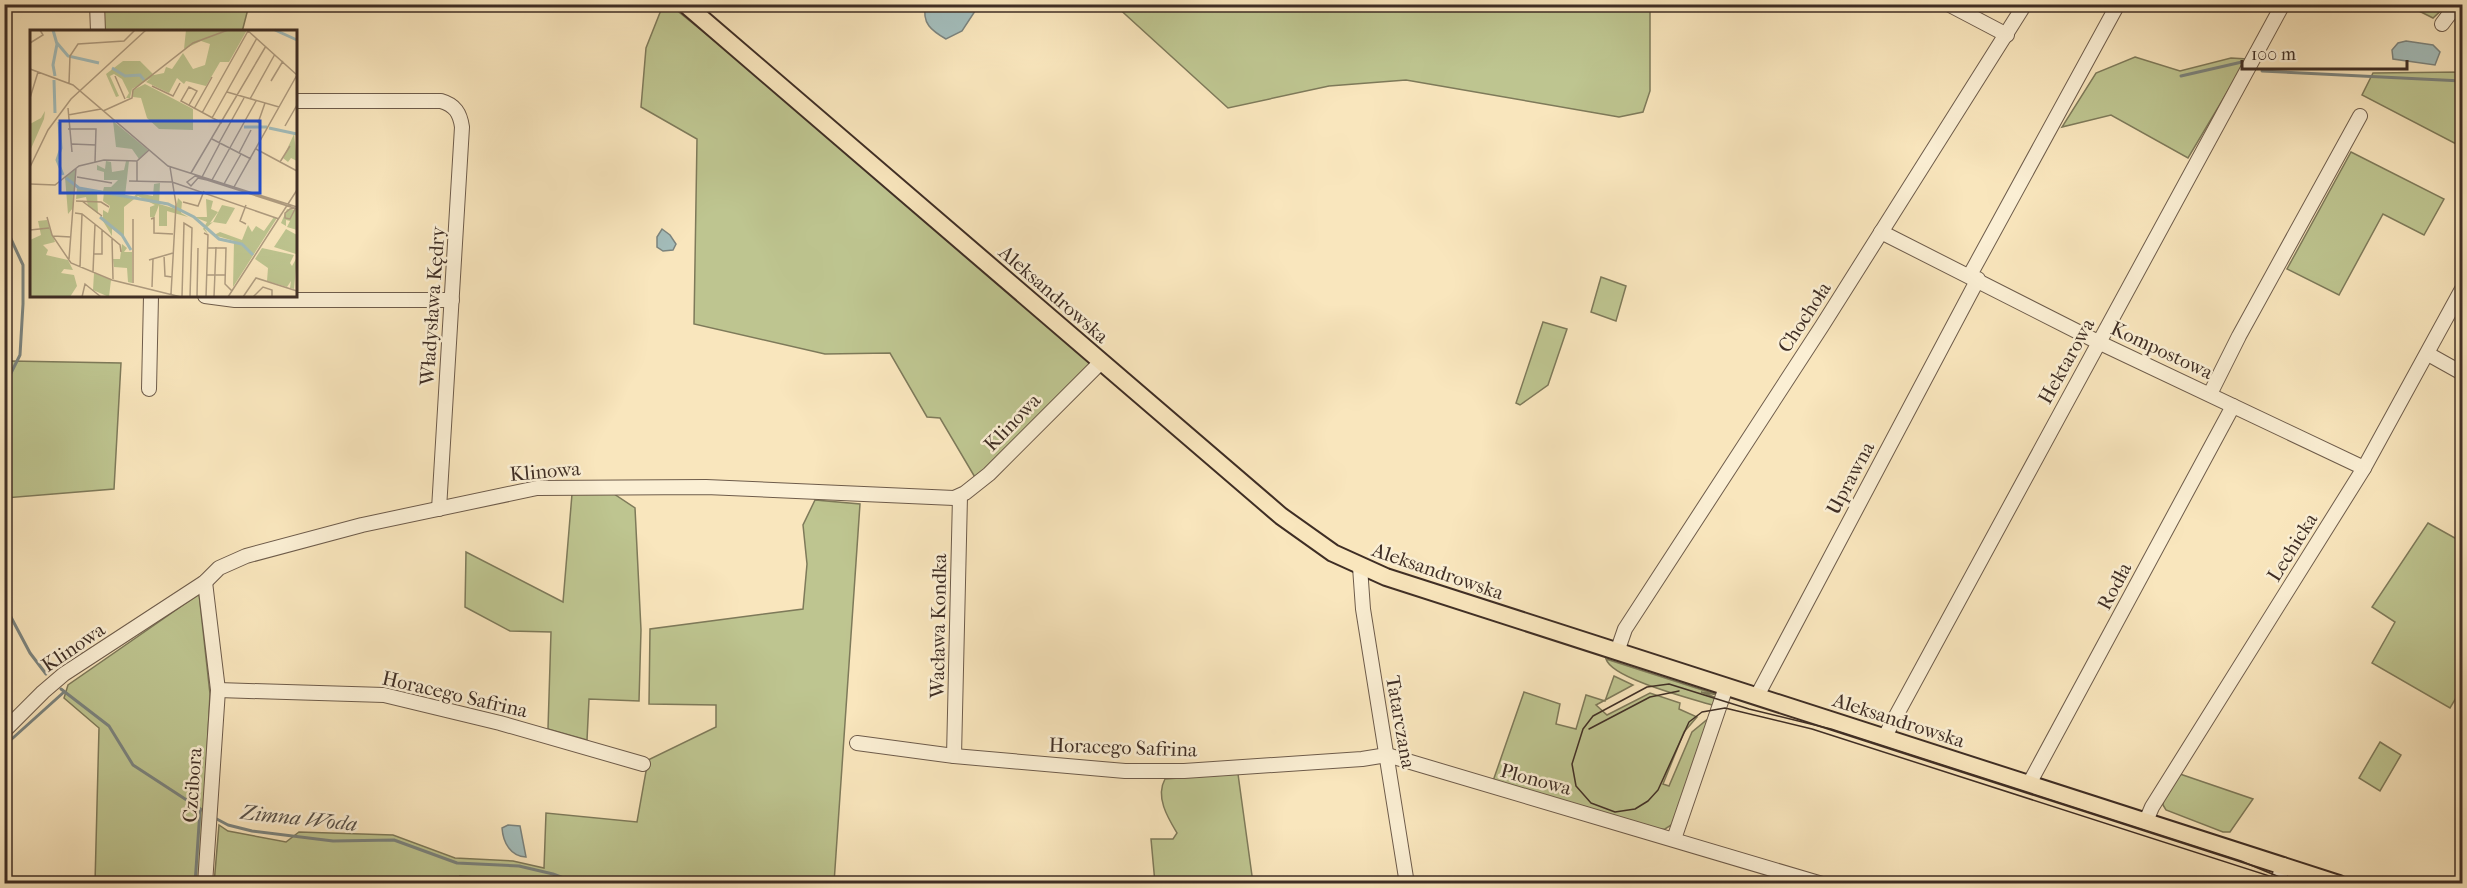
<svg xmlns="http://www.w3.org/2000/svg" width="2467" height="888" viewBox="0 0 2467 888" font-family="'IM FELL French Canon',serif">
<rect width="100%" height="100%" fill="#f9e6bd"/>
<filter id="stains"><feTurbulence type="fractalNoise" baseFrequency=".00333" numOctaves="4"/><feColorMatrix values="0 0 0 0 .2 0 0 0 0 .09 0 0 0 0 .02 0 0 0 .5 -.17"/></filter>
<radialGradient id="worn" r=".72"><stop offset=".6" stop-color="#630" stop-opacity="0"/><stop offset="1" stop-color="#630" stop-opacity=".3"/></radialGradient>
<g fill="#bec590" stroke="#7e7a5a" stroke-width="1.5">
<polygon points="102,5 249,5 242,32 104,31"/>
<polygon points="663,5 670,5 757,75 1093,363 976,479 940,418 927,417 890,353 825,354 694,324 697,139 641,107 646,48"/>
<polygon points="1115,5 1650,5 1650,91 1643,112 1619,117 1406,80 1329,86 1228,108"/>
<polygon points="2407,5 2447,4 2447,5 2433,18"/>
<polygon points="2135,57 2180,71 2231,58 2247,59 2188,158 2111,115 2062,127 2096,73"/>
<polygon points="2462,72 2462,147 2362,95 2373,73"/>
<polygon points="2351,152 2444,199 2424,235 2383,214 2339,295 2287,269"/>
<polygon points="1601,277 1626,286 1616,321 1591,312"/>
<polygon points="1543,322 1567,329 1548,385 1520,405 1516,403"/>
<polygon points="10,361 121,363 114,489 5,498 4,369"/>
<polygon points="572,494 614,494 635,508 641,630 639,701 589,699 587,740 548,729 551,632 510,631 465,607 466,552 563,602"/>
<polygon points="815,500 860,504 834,883 544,884 544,881 460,876 459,884 214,884 219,825 228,831 286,842 299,832 393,835 455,858 513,861 544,868 546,813 637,822 648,760 716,727 716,705 649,704 650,629 803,609 807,564 803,525"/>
<polygon points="2428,523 2462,542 2462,688 2450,708 2372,663 2395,622 2372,607"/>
<polygon points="199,594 210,694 200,883 95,883 99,728 64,698 68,685"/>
<path d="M1606,659L1718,695L1701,692L1717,698L1715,706C1693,699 1612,679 1606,659Z"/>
<polygon points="1614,676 1633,685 1596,705 1607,715 1650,693 1680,703 1679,709 1697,717 1684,732 1663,784 1669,786 1692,732 1709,718 1676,822 1665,829 1657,830 1493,781 1524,692 1560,704 1556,724 1576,729 1586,695 1605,701"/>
<polygon points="2380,742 2401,755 2380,791 2359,778"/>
<path d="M1238,774L1253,883H1155L1151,839H1173L1177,833C1168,818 1155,797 1165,779Z"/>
<polygon points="2180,774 2253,799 2230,832 2223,832 2166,810 2163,805 2164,798"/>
</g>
<g fill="#a3bdbb" stroke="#7b847f" stroke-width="1.5">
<path d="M926,5L979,4V5L962,31L946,39C932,31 921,23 926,5Z"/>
<polygon points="2406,41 2433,45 2440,52 2435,65 2393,59 2392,50 2398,43"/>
<polygon points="662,229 670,235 676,244 673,250 663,251 657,247 657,237"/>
<path d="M508,825L520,826L526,857C510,856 503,842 502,828Z"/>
</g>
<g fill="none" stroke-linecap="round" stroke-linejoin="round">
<g stroke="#7b847f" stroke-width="3">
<polyline points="2262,71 2462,81"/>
<polyline points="2181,76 2242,62"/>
<polyline points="4,224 23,265 23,304 20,355 4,387"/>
<polyline points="4,604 30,653 46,674"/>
<polyline points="61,689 109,726 133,765 205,812"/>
<polyline points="4,746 64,692"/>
<polyline points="213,817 228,825 252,831 333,841 394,840 457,863 519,866 553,874 579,884"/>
<polyline points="195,884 200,810"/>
</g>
<g stroke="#6e5c4b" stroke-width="16">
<g id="minor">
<polyline points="97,4 98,32"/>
<polyline points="1948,4 2007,35"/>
<polyline points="2442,24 2457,4"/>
<path d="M296,101H441C455,105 460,113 462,127L439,509"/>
<polyline points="1881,232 2098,342 2364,468"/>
<polyline points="1970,275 2118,4"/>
<polyline points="205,296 235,300 452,300"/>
<polyline points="2428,354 2462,373"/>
<polyline points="149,389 151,296"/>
<polyline points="2210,394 2239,336 2360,116"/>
<polyline points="1360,567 1363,609 1407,884"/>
<polyline points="1617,652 1625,629 1822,326 2025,4"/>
<polyline points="218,690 384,695 500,723 643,764"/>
<polyline points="1757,696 1978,279"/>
<polyline points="4,731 43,692 64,674 205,582 219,568 246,556 362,525 537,488 706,487 954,498 965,493 989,474 1101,362"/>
<polyline points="1884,738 2283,4"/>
<polyline points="857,743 954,756 1125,771 1184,771 1362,759 1387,755 1822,884"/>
<polyline points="954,756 960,496"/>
<polyline points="2029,784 2233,406"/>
<polyline points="2146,821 2152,807 2364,468 2462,289"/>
<polyline points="1674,839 1726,687"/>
<polyline points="205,884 218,690 205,582"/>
<polyline points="2277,884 2283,865"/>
</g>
</g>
<g stroke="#3f2e25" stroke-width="20">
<polyline id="major" points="685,4 1281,516 1333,553 1386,577 2339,884"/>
</g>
<use href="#minor" stroke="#fbefd4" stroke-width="14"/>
<use href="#major" stroke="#f9e6bd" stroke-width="16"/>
<g stroke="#3f2e25" stroke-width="1.5">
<polyline points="1589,729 1650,697 1679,691"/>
<polyline points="2294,884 1812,729 1725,708 1702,712 1689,722 1658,790 1648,801 1635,809 1615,812 1591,803 1576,786 1572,764 1583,729 1593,716 1647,687 1669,684 1749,709 1831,729 2241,861 2296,884"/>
</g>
</g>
<g text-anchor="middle" stroke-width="5" stroke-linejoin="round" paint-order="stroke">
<g font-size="20" fill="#3f2e25" stroke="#fbefd4">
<text transform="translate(1054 294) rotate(41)" y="7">Aleksandrowska</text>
<text transform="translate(432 306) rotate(-86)" y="7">Władysława Kędry</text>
<text transform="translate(1804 317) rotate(-57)" y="7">Chochoła</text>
<text transform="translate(2162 350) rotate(25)" y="7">Kompostowa</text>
<text transform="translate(2066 361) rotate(-61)" y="7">Hektarowa</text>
<text transform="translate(1012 422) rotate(-46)" y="7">Klinowa</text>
<text transform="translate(545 471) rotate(-5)" y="7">Klinowa</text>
<text transform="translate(1850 478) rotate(-62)" y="7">Uprawna</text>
<text transform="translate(2292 547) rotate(-58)" y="7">Lechicka</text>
<text transform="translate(1438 571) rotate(19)" y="7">Aleksandrowska</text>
<text transform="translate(2114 586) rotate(-62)" y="7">Rodła</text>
<text transform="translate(938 626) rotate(-89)" y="7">Wacława Kondka</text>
<text transform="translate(73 647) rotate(-34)" y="7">Klinowa</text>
<text transform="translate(455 694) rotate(13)" y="7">Horacego Safrina</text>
<text transform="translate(1899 720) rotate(18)" y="7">Aleksandrowska</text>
<text transform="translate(1401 722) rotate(80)" y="7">Tatarczana</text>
<text transform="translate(1123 747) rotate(2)" y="7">Horacego Safrina</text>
<text transform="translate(1536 779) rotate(15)" y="7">Plonowa</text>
<text transform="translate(192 785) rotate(-86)" y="7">Czcibora</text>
</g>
<g font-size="21" font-style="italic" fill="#58524a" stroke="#fbefd4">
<text transform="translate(299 818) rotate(6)" y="7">Zimna Woda</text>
</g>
</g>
<g transform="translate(30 30)">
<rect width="267" height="267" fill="#f9e6bd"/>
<path d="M156,0H217L199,32H190L176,56L156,51L154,54L147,48L139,63L116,52L121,48L102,59L100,68H96L99,63L92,49L84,44L80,46L89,66L86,67L76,44L93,31H110L124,45L134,43L136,37L142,39L153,23L163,39L175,35L180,14L171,11L154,19ZM115,54L163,79V100L129,99L117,88L111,68L103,67V60ZM15,81L14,89L0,121V94L11,88ZM83,91L118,120L109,129L102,119L86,117ZM264,104L267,131L261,128L258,132L253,128ZM76,131L81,132L82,142L94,140L96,131H99L95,166L104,167L107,163L123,166L124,154L130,153L129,174L146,179L148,168L152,172L151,183L158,187L137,181V196H129V175L124,188L120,187V177L125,175L108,166L94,177V207L82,198V206L73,191V180L78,183L80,176L73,171L74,162H67L68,184L58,176L56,167L46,169L47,158L73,161L74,157H81L88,150H74V142L67,140V135L75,139ZM46,139L43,178L38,184L35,147ZM176,169L183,171L181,179L188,182L180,193L183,192L192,175L205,178L196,194L183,192L175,199L178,204L173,199L177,192L164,187H177ZM257,179L267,180V200L257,197L260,191L256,190V196L251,193ZM244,187L247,188L203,257L204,211L184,205L190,202L212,210L218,195L222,202L226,196L234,201ZM17,190L25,212L13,215L18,220L16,225L38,230L43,240L34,239L31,243L44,245L47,256L40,267L0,266V210L11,205L8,191ZM256,199L267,205L266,224L244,217ZM92,214L97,218L94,222H102V253L98,252L97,238L84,237L83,229H90ZM232,218L264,225L260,233L262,236L267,227L264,259L260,258L261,251L257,257L237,251L238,238L225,229ZM64,243L81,250L79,267L63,260Z" fill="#bec590"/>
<path fill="none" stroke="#a3bdbb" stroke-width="3" d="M23,0L27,14L23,35L25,46M245,0L267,10M27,13L38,26L69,33M82,38L95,46L110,45L114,50M24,50L25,83M29,92L31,118L27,130L33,145M214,97H237M239,98L267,104M36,148L49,158L138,174L164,187L189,209L212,214L223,225M70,187L92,205L101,220"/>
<path fill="none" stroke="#af9c80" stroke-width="1.5" d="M217,0L267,45M0,13L13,5L10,0M0,39L43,55L138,136L267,177M85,46L95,69M241,51L253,31M39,53L40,26L48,14L94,11L105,0M122,56L143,66L150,53M197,62L249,77M0,68L8,42M220,69L245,24M159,75L167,61L159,57L151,71L192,93M38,78L42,122M164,79L182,47M73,81L102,68L103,60L163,13L198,0M172,83L218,1M38,85L71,79M182,88L227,8M228,93L235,73M255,96L267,75M38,99H66L65,132M182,109L221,129M189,113L214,68M42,114L66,115M226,119L267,141M209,123L221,100M250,132L260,116M0,137L18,100L41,69L116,0M140,137L146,174L141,264M161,143L236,16M47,147L82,153M172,147L190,113M182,150L226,71M99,151L142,152L249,189M107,152V131M0,154L25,155L49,136L74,130L107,131L119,120M194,154L211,124M204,157L267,45M46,171L71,172L79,177M52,171L72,186M153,172L168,176L174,161M265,178L260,179L255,183V188L260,189L265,179M267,179L211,160L165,146L157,152L161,156L168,148L177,150L267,179M45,183L52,184L71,199L90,215L91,222M17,187L22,205L41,233L82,250L151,267M121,189L124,188V203L143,204M216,194L210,191L216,175M0,200L19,198M174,203L178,205L176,267M23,206L41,207M82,208L83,249M178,218H196L195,254L202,261M64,224H72V200M134,225L135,246L142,247M39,229L46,138M119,230L143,223M50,237L52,184M63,242L65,194M177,245H196M103,253V189M122,257L123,229M52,267L55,254L71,267M152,267L154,193L162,198L160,267M167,267L168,218M184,267L186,217M198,267L267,160M213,267L226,248L267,261M223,267L233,257L242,260V267"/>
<path fill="#1d4ed8" fill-opacity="0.15" stroke="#1d4ed8" stroke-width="3" d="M30,91H230V163H30Z"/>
<rect width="267" height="267" fill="none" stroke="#3f2e25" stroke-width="3"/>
</g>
<rect width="2467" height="888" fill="none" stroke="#f9e6bd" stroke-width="24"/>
<rect x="6" y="6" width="2455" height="876" fill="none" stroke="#3f2e25" stroke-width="3"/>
<rect x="12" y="12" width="2443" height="864" fill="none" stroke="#3f2e25" stroke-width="1.5"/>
<path d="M2242 60v9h165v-9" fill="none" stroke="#3f2e25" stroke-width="3"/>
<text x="2251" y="60" font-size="18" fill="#3f2e25" stroke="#fbefd4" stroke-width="4.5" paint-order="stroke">100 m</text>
<rect width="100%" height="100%" filter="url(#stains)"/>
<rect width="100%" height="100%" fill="url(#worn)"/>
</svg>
